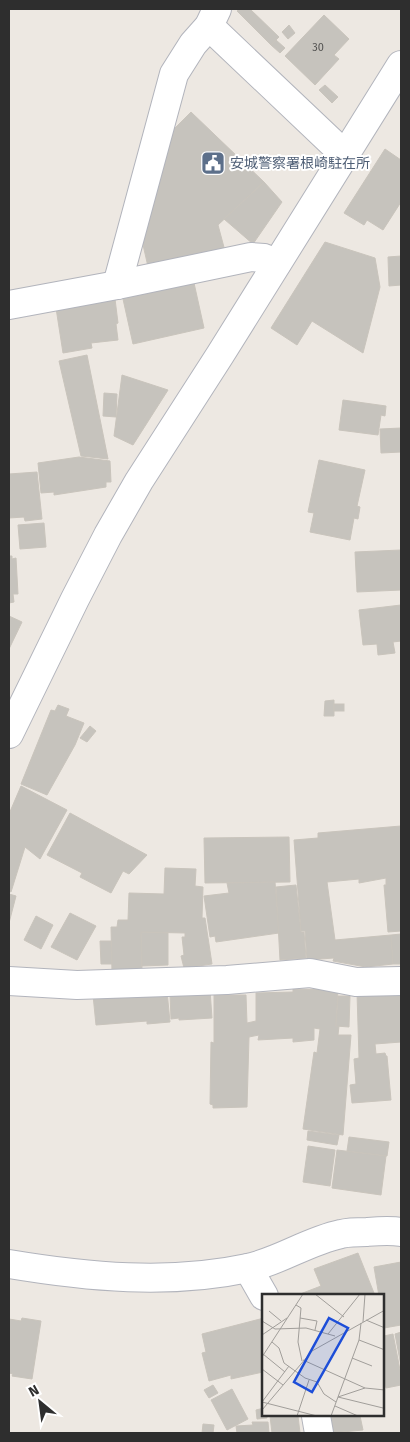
<svg xmlns="http://www.w3.org/2000/svg" width="410" height="1442" viewBox="0 0 410 1442" font-family="'Fira Sans','Noto Sans JP',sans-serif">
<rect width="100%" height="100%" fill="#ede8e2"/>
<g fill="#c6c3bd" stroke="#c9c4bc">
<polygon points="240,9 250,9 279,37 271,45 237,11"/>
<polygon points="324,15 349,39 334,55 339,59 315,85 285,56"/>
<polygon points="289,25 295,33 288,39 282,32"/>
<polygon points="276,40 285,48 280,53 271,45"/>
<polygon points="325,85 338,97 332,103 319,90"/>
<polygon points="191,112 264,182 218,225 225,251 149,271 141,236 170,133"/>
<polygon points="385,149 401,160 401,202 383,230 367,220 364,225 344,213"/>
<polygon points="264,182 282,202 253,244 224,219"/>
<polygon points="325,242 375,258 380,287 363,353 312,321 297,345 271,328"/>
<polygon points="401,256 401,285 389,286 388,257"/>
<polygon points="194,283 204,328 133,344 123,299"/>
<polygon points="115,299 118,323 116,324 118,340 91,343 92,348 63,353 56,308"/>
<polygon points="87,355 103,434 108,459 81,456 59,361"/>
<polygon points="122,375 168,390 133,445 114,436"/>
<polygon points="104,393 117,394 116,417 103,416"/>
<polygon points="343,400 386,406 385,416 381,415 378,435 339,430"/>
<polygon points="401,428 401,452 381,453 380,429"/>
<polygon points="79,457 110,461 111,482 106,482 106,487 54,495 54,492 41,493 38,463"/>
<polygon points="319,460 365,470 357,506 360,507 358,519 354,518 350,540 310,532 314,513 308,512"/>
<polygon points="37,472 42,519 25,521 24,517 9,518 9,474"/>
<polygon points="44,523 46,547 20,549 18,525"/>
<polygon points="401,550 401,590 357,592 355,552"/>
<polygon points="9,556 12,556 12,559 16,558 18,594 13,594 14,602 9,603"/>
<polygon points="401,605 401,641 393,642 395,653 378,655 377,644 363,645 359,610"/>
<polygon points="9,616 22,622 9,649"/>
<polygon points="334,700 334,716 324,716 325,701"/>
<rect x="334" y="704" width="10" height="7"/>
<polygon points="58,705 69,709 66,716 84,723 75,745 47,795 21,784 51,710 55,711"/>
<polygon points="90,726 96,731 87,742 80,738"/>
<polygon points="21,786 67,810 40,859 25,847 11,892 9,891 9,814"/>
<polygon points="70,813 147,855 129,874 123,871 111,893 80,877 82,873 47,855"/>
<polygon points="401,826 401,931 388,932 384,885 386,885 386,878 359,883 359,879 327,882 335,940 391,935 393,964 366,967 333,961 334,958 307,960 305,931 301,931 294,840 318,838 318,833"/>
<polygon points="289,837 290,882 205,883 204,838"/>
<polygon points="165,868 196,869 195,886 203,887 202,918 205,918 212,964 184,968 181,956 184,955 182,937 185,937 185,933 141,932 142,970 112,972 111,927 117,927 118,920 128,920 129,893 164,894"/>
<polygon points="275,882 279,933 216,942 215,936 210,937 204,896 229,893 227,883"/>
<polygon points="296,885 301,932 304,932 306,958 280,960 276,887"/>
<polygon points="9,894 16,896 9,923"/>
<polygon points="70,913 96,926 77,960 51,947"/>
<polygon points="36,916 53,925 41,949 24,940"/>
<polygon points="141,932 168,933 168,965 142,966"/>
<polygon points="401,934 401,964 393,964 391,935"/>
<polygon points="100,941 111,941 112,964 101,964"/>
<polygon points="293,989 338,990 336,1026 339,1026 338,1035 351,1035 343,1135 303,1129 314,1052 317,1053 320,1029 314,1028 314,1040 293,1042 293,1038 258,1040 259,1035 249,1037 247,1107 213,1108 213,1105 210,1104 211,1042 214,1043 214,995 246,995 247,1023 256,1021 256,993 293,992"/>
<polygon points="210,990 212,1018 179,1020 179,1018 171,1019 170,995"/>
<polygon points="167,991 170,1022 147,1024 147,1021 96,1025 93,995"/>
<polygon points="401,991 401,1042 375,1044 376,1054 385,1053 386,1056 387,1056 391,1100 352,1103 350,1085 356,1084 354,1059 359,1058 357,993"/>
<polygon points="338,996 350,996 349,1027 336,1026"/>
<polygon points="308,1131 339,1135 337,1145 307,1140"/>
<polygon points="349,1137 389,1142 387,1156 347,1151"/>
<polygon points="308,1146 335,1150 330,1186 303,1182"/>
<polygon points="337,1150 386,1156 381,1195 332,1188"/>
<polygon points="358,1253 374,1293 367,1296 295,1296 321,1286 314,1269"/>
<polygon points="401,1262 401,1325 384,1328 384,1296 379,1296 374,1267"/>
<polygon points="22,1318 41,1321 32,1379 12,1376 13,1374 9,1373 9,1319 21,1321"/>
<polygon points="264,1318 264,1366 261,1366 263,1372 231,1379 231,1375 209,1381 202,1353 206,1352 202,1334"/>
<polygon points="401,1332 401,1366 395,1334"/>
<polygon points="393,1334 401,1375 401,1385 386,1388 385,1384 384,1385 384,1336"/>
<polygon points="213,1385 218,1393 209,1398 204,1390"/>
<polygon points="232,1389 248,1419 227,1430 211,1400"/>
<polygon points="264,1408 264,1416 267,1416 267,1418 257,1419 256,1410"/>
<polygon points="270,1416 298,1416 300,1433 272,1433"/>
<polygon points="328,1416 360,1416 363,1430 332,1433"/>
<polygon points="252,1422 268,1422 269,1433 237,1433 236,1426 253,1425"/>
<polygon points="203,1424 214,1425 213,1433 202,1433"/>
</g>
<g fill="none" stroke-linecap="round" stroke-linejoin="round">
<g stroke="#b2b4bc" stroke-width="30">
<g id="minor">
<polyline points="209,26 345,155"/>
<polyline points="117,285 174,74 193,44 209,26 217,9"/>
<polyline points="9,305 117,285 251,257 264,258 277,263"/>
<polyline points="9,734 75,599 108,535 139,481 220,355 401,65"/>
<polyline points="9,981 77,985 227,980 310,973 356,982 401,981"/>
<path d="M9,1264C87,1277 169,1285 248,1268C280,1261 308,1241 341,1234C349,1232 359,1232 367,1232C379,1231 390,1230 401,1232"/>
<polyline points="248,1268 264,1296"/>
<polyline points="316,1416 319,1433"/>
</g>
</g>
<use href="#minor" stroke="#fff" stroke-width="28"/>
</g>
<defs>
<g id="civic-square" transform="scale(1.25)"><rect x="-9" y="-9" width="18" height="18" rx="4" fill="#5c6f8a" stroke="#fff"/><path d="M-.6-6.5H3V-4.5H.6V-3L4-1V1h2V6H-6V1h2V-1L-.6-3ZM-1.2 2.5V6h2.4V2.5Z" fill="#fff"/></g>
</defs>
<g fill-rule="evenodd">
<use href="#civic-square" x="213" y="163"/>
</g>
<g text-anchor="middle" stroke-width="4" stroke-linejoin="round" paint-order="stroke">
<g font-size="11" fill="#545352">
<text x="318" y="51">30</text>
</g>
<g font-size="14" fill="#4e5e75" stroke="#fff" text-anchor="start">
<text x="230" y="168">安城警察署根崎駐在所</text>
</g>
</g>
<g transform="translate(262 1294)">
<rect width="122" height="122" fill="#ede8e2"/>
<path fill="none" stroke="#a19e9a" stroke-width="1" d="M53,0L82,23M34,11L39,14L36,48L40,67M7,17L19,27M38,24L55,27L53,36M104,26L123,34M0,27L13,35L44,34L73,42M101,28L103,0M66,40L98,0M0,41L25,24M97,46L123,56M10,48L17,54L22,69L43,84L55,88L62,100L74,108M1,60L23,78M0,63L41,0M90,64L110,72M41,66L103,94M0,75L21,91M76,103L103,94L123,96M76,103L121,114M0,108L27,72M0,108L55,122M73,112L96,122M0,116L50,57L123,16M35,122L47,86M69,122L97,46L99,29"/>
<path fill="#1d4ed8" fill-opacity="0.15" stroke="#1d4ed8" stroke-width="2.5" d="M67,24L86,34L50,98L32,88Z"/>
<rect width="122" height="122" fill="none" stroke="#2e2e2e" stroke-width="2.5"/>
</g>
<rect width="410" height="1442" fill="none" stroke="#2e2e2e" stroke-width="20"/>
<g transform="translate(40 1402) rotate(331)" stroke="#ffffff" stroke-width="4" paint-order="stroke">
<path d="M0-4L9 19L0 12L-9 19Z" fill="#2e2e2e"/>
<text y="-8" font-size="14" font-weight="bold" text-anchor="middle" fill="#2e2e2e">N</text>
</g>
</svg>
